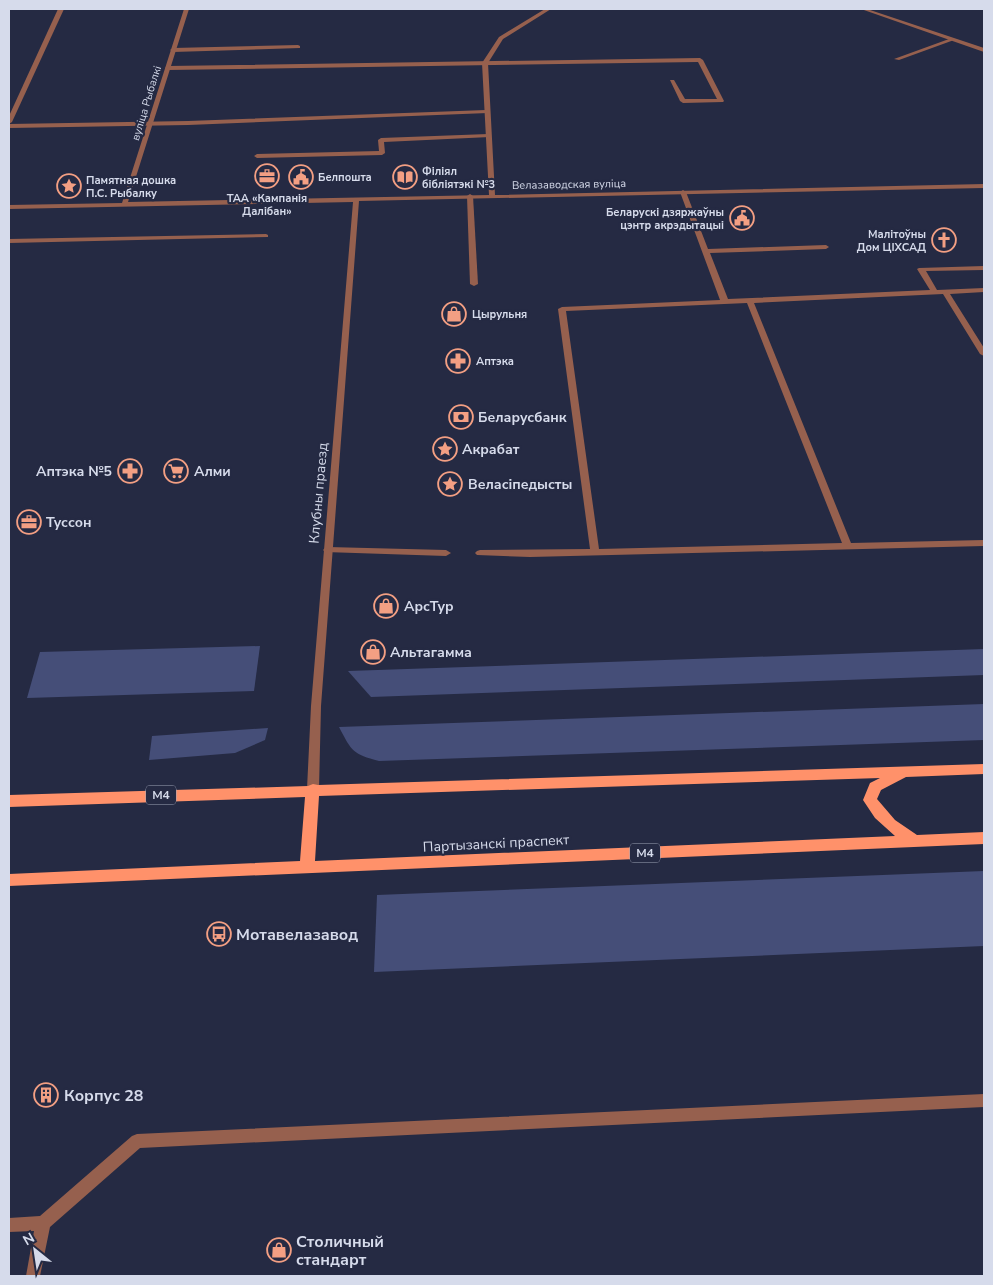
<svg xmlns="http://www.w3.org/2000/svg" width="993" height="1285" viewBox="0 0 993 1285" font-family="'Nunito Sans',sans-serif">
<rect width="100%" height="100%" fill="#252a43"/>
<g fill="#454e78">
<polygon points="260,646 254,691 27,698 40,652"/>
<polygon points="984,649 984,675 371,697 348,671"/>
<path d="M984,704V740L379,761C353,754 352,752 339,727Z"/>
<polygon points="268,728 265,740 235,753 149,760 152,736"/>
<polygon points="984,871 984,946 374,972 377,895"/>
</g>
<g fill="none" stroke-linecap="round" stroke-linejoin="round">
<g fill="#96604e" fill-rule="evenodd">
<polygon points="58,9 64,9 12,122 9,124 9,116"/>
<polygon points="949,39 954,40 899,60 894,59"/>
<polygon points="298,45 300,46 300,48 173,52 170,50 173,48"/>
<polygon points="700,58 703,60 724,101 723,102 683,103 680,101 670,80 674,80 685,99 717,99 698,62 168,70 165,68 168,66"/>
<polygon points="486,110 488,111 488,113 188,125 9,128 9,124 188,121"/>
<polygon points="488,134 490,135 490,137 384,142 385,153 382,155 257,158 254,156 257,154 379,151 378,140 381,138"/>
<path d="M683,190L686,192L708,249L826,245L829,247L826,249L710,253L728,299L930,290L917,269L919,268L984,266V270L926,271L937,290L984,288V292L950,294L984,348V356L980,354L943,294L754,303L851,543L984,540V546L530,557L477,555L475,553L477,551L480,550L590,549L558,309L562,307L720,300L680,192ZM747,303L842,543L599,549L566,311Z"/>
<polygon points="470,194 473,196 478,284 474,286 470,284 467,196"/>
<polygon points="266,234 268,235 268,237 9,243 9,239"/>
<polygon points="328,547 446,550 451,553 446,556 325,552 323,550 325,548"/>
<polygon points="984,1094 984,1107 140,1148 50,1227 40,1276 26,1276 34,1231 9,1232 9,1218 40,1216 132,1136 137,1134"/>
</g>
<g fill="#96604e" fill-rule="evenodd">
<polygon points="184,9 189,9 128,202 489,195 482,63 499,37 545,9 551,9 503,39 488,63 495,195 984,184 984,188 359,201 321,706 319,789 317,792 313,793 309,792 307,789 311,706 353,202 9,209 9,205 122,203"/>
<polygon points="861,9 867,9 984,48 984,52"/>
</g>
<path fill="#ff916a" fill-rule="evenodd" d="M984,764V774L906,777L881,790L877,799L895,820L917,835L984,832V844L9,886V874L300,861L305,797L9,807V795L308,786L313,784L318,785ZM880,778L870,783L863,800L875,818L895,836L315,861L319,796Z"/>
</g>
<defs>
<g id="office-ring" transform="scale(1.25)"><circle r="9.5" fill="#252a43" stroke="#f39f83" stroke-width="1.5"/><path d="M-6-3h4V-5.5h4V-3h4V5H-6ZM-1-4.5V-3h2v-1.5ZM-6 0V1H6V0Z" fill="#f39f83"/></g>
<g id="civic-ring" transform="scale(1.25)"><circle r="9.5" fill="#252a43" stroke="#f39f83" stroke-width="1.5"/><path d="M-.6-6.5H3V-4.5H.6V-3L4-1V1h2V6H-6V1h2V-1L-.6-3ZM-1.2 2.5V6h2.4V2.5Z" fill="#f39f83"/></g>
<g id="library-ring" transform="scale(1.25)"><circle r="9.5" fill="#252a43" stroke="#f39f83" stroke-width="1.5"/><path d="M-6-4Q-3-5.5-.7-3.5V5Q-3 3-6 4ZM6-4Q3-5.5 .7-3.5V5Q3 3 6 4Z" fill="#f39f83"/></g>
<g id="sight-ring" transform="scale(1.25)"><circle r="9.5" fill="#252a43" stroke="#f39f83" stroke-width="1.5"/><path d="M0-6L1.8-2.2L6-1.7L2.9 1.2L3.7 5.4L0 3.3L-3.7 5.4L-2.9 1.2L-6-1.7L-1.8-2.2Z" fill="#f39f83"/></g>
<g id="church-ring" transform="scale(1.25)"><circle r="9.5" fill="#252a43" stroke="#f39f83" stroke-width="1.5"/><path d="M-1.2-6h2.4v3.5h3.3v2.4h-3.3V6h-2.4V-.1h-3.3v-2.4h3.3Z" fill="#f39f83"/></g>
<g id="shop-ring" transform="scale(1.25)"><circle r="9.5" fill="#252a43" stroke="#f39f83" stroke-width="1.5"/><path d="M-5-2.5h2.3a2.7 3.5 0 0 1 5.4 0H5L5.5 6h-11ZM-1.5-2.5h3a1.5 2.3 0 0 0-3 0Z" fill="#f39f83"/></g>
<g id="pharmacy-ring" transform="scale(1.25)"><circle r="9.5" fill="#252a43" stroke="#f39f83" stroke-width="1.5"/><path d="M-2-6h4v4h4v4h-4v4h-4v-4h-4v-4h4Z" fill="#f39f83"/></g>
<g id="bank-ring" transform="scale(1.25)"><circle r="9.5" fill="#252a43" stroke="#f39f83" stroke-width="1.5"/><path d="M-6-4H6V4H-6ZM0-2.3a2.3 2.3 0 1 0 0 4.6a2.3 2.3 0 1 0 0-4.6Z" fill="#f39f83"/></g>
<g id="supermarket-ring" transform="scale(1.25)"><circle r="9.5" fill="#252a43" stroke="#f39f83" stroke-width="1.5"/><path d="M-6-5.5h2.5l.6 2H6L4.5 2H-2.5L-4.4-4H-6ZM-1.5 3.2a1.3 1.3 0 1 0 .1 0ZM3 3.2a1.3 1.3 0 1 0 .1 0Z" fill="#f39f83"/></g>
<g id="bus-ring" transform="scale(1.25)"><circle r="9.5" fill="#252a43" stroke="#f39f83" stroke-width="1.5"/><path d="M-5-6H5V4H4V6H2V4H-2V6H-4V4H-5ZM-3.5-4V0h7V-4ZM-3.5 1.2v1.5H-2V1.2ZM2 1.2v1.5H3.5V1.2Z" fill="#f39f83"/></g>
<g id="building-ring" transform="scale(1.25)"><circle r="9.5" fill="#252a43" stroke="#f39f83" stroke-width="1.5"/><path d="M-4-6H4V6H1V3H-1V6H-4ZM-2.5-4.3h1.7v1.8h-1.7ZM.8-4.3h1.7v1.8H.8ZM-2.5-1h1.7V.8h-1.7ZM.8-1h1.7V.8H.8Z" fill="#f39f83"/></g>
</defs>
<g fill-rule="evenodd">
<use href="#office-ring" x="267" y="176"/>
<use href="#civic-ring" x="301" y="177"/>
<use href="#library-ring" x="405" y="177"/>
<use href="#sight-ring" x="69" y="186"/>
<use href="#civic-ring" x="742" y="218"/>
<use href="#church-ring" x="944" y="240"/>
<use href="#shop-ring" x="454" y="314"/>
<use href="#pharmacy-ring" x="458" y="361"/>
<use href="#bank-ring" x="461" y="417"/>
<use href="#sight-ring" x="445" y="449"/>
<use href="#pharmacy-ring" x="130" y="471"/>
<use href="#supermarket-ring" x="176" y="471"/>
<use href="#sight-ring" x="450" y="484"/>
<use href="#office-ring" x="29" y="522"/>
<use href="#shop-ring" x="386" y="606"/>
<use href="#shop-ring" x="373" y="652"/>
<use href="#bus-ring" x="219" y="934"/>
<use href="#building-ring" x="46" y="1095"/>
<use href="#shop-ring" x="279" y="1250"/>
</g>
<g text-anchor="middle" stroke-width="4.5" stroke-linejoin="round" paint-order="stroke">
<g font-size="11" fill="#d6dbeb" stroke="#252a43">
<text transform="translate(146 103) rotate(-73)" y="4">вуліца Рыбалкі</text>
<text transform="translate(569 184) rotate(-1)" y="4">Велазаводская вуліца</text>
</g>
<g font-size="11" font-weight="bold" fill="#d6dbeb" stroke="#252a43" text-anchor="start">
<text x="422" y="175">Філіял<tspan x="422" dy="13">бібліятэкі №3</tspan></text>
<text x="318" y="181">Белпошта</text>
<text x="86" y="184">Памятная дошка<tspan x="86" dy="13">П.С. Рыбалку</tspan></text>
<text x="267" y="202" text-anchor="middle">ТАА «Кампанія<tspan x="267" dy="13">Далібан»</tspan></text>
<text x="724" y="216" text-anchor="end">Беларускі дзяржаўны<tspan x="724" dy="13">цэнтр акрэдытацыі</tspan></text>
<text x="926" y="238" text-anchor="end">Малітоўны<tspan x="926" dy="13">Дом ЦІХСАД</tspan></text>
<text x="472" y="318">Цырульня</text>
<text x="476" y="365">Аптэка</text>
</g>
<g fill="#252a43" stroke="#a1a6b9" stroke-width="1">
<rect x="146" y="785.5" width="30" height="19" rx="4"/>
<rect x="630" y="843.5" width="30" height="19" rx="4"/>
</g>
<g font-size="12" font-weight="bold" fill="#d6dbeb">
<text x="161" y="799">М4</text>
<text x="645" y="857">М4</text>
</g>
<g font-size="14" font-weight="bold" fill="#d6dbeb" stroke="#252a43" text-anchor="start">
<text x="478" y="422">Беларусбанк</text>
<text x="462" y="454">Акрабат</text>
<text x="112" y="476" text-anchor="end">Аптэка №5</text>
<text x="194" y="476">Алми</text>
<text x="468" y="489">Веласіпедысты</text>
<text x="46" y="527">Туссон</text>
<text x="404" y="611">АрсТур</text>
<text x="390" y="657">Альтагамма</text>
</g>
<g font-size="14" fill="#d6dbeb" stroke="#252a43">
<text transform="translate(318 493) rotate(-85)" y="5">Клубны праезд</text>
<text transform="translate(496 843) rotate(-3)" y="5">Партызанскі праспект</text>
</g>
<g font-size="16" font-weight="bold" fill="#d6dbeb" stroke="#252a43" text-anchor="start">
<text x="236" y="940">Мотавелазавод</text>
<text x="64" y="1101">Корпус 28</text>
<text x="296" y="1247">Столичный<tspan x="296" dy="18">стандарт</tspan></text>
</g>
</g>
<rect width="993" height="1285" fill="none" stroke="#d6dbeb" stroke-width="20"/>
<g transform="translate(35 1250) rotate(330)" stroke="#252a43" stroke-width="4" paint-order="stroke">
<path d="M0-4L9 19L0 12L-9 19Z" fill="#d6dbeb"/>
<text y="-8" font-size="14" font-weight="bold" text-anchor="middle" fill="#d6dbeb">N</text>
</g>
</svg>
